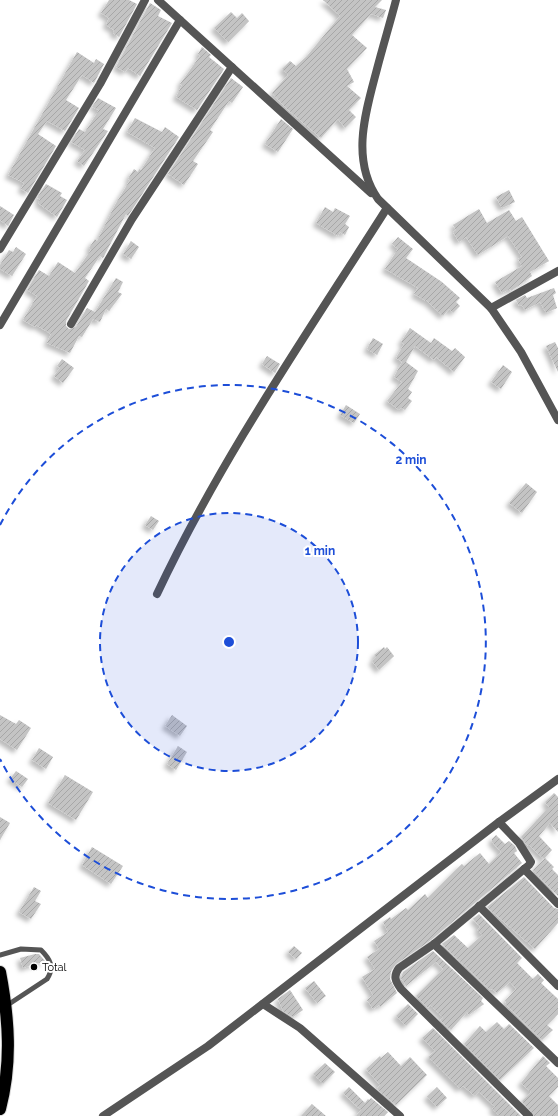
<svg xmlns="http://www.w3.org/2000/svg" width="558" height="1116" viewBox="0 0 558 1116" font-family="Raleway,sans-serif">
<defs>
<pattern id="building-hatch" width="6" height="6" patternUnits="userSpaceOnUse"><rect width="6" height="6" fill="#c4c4c4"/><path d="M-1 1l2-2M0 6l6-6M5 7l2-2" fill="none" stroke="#a7a7a7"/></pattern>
<filter id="shadow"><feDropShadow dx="-3.5" dy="3.5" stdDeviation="2" flood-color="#0004"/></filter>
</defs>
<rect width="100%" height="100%" fill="#fff"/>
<g fill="url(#building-hatch)" filter="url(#shadow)">
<polygon points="109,0 129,0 137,4 119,37 113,33 114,30 106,25 109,18 101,13"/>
<polygon points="323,0 382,0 375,7 386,10 383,18 371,14 352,35 367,48 347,69 354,82 347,86 361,98 349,110 356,117 345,128 338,119 321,138 287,109 272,93 288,75 282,69 290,61 296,66 307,56 340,16"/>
<polygon points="150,3 161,10 158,16 172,23 140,76 128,68 125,72 116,67"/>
<polygon points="231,12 237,18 242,13 249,21 228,42 214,28"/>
<polygon points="202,47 211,55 209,57 224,69 197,110 176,97 182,85 180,84 200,56 198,54"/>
<polygon points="77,52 94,63 96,59 104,64 94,83 82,75 66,100 79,108 65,131 47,121 38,134 56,146 28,193 21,189 24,183 8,175"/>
<polygon points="231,78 243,87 232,103 229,101 210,130 213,132 193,161 198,164 184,185 168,174"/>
<polygon points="98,98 116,108 103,129 108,131 84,166 77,161 85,150 71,142 79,129 85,132 99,110 92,107"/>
<polygon points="135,118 162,132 165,127 179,137 128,216 126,214 103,258 100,256 85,278 89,281 66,321 66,326 69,329 76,327 87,308 95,312 116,278 123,282 118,292 122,294 109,311 106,309 100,322 93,319 82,337 79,336 70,353 47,343 51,334 36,325 35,327 23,320 37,296 27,290 39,270 49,276 58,262 75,273 91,250 89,248 95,239 97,241 115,205 130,180 128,179 134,169 138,172 139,169 141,170 155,148 127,132"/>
<polygon points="281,119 293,129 278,152 265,144"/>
<polygon points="46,184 62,193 60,196 67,200 57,217 38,203 40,199 37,198"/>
<polygon points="509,190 515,202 502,208 496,197"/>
<polygon points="0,206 14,215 8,226 0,220"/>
<polygon points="325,207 333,212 335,208 350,216 345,224 349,227 345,235 340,232 338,236 316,223"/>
<polygon points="479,209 487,223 509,210 516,221 522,217 549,261 530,272 532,276 511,291 510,289 502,293 495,282 522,266 518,259 522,257 508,236 478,255 466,237 459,242 453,232 456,230 453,225"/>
<polygon points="398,237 413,249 406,258 442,282 460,298 456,302 460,306 453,313 449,309 443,316 426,300 426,301 414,294 418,288 385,269 398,249 392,244"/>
<polygon points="131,241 139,247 131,259 123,254"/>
<polygon points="16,247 26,254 12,276 0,269 0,265 9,250 13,252"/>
<polygon points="554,288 556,293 553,295 557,308 546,313 540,302 525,310 522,305 519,306 516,300 525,295 527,298"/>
<polygon points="410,328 431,343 434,338 452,351 455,348 465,357 454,372 436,357 434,360 415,346 406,362 418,371 408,389 412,392 408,398 412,401 405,410 401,408 399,410 387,401 402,382 394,377 402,362 396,358 404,344 401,342"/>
<polygon points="373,338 383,344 377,355 367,349"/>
<polygon points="555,342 558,348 558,372 546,346"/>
<polygon points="267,356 280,364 275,373 262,364"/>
<polygon points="62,359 74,368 63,383 54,376 60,368 57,366"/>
<polygon points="503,365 512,372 501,389 491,382"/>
<polygon points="346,405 360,414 354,423 340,415"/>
<polygon points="526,483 537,492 522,513 509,503"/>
<polygon points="151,516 159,521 153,530 145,525"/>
<polygon points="384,647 385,649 387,647 394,656 379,670 372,661 376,657 374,655"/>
<polygon points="0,715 16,724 19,720 31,728 17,750 0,739"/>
<polygon points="172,715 187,726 180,736 165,726"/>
<polygon points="178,746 187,752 176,770 167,764"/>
<polygon points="39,748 53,757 46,769 32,760"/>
<polygon points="16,771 28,779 22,787 10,779"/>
<polygon points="65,775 93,792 76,820 48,803"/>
<polygon points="554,793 558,797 558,832 550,823 539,836 552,850 544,859 530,846 527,845 521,837 549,807 545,802"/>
<polygon points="0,817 10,823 0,840"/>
<polygon points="496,835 505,844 509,841 515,846 517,851 514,853 522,863 431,940 396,964 391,971 390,979 397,993 380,1007 379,1005 373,1009 367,1000 373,995 362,977 375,969 367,957 379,949 374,941 388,932 383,922 390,917 391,919 406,908 408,910 425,894 428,898 462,864 464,866 480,853 489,864 501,852 492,842 492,839"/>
<polygon points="92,847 123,866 111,884 82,865"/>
<polygon points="545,858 554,867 552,869 558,875 558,896 533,870"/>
<polygon points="524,877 554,908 558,909 558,923 535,949 487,907"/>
<polygon points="34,887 41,891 35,901 41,904 31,919 19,912"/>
<polygon points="479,914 522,958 517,963 533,979 538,974 544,980 541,983 558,999 558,1014 547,1025 553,1030 542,1040 505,1004 506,1002 505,1001 516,989 510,982 497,993 492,989 490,990 442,944 454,935 468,948 482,935 477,930 480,927 473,919"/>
<polygon points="294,946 302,953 296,959 288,952"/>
<polygon points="433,951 483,998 481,1001 484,1004 469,1015 467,1012 451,1030 440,1020 443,1018 430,1005 428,1008 416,996 443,969 436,962 406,986 401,978 403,972"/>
<polygon points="35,954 39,954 45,961 23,968 20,958"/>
<polygon points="314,981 326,996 317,1003 305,988"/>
<polygon points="290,990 303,1010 293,1017 283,1011 278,999"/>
<polygon points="408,1004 418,1014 406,1026 396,1016"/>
<polygon points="497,1022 504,1029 509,1024 534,1048 500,1080 464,1044 480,1026 486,1032"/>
<polygon points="433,1028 521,1116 499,1116 492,1109 495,1107 479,1092 475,1096 463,1086 460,1089 428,1057 435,1051 422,1038"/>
<polygon points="388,1052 401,1066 410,1057 427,1075 396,1105 377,1089 380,1085 366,1069 380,1056 381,1058"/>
<polygon points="543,1056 550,1063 546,1066 558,1078 558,1087 549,1096 558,1105 558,1116 534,1116 522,1101 531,1092 521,1083"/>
<polygon points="325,1063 335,1072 323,1084 313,1074"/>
<polygon points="349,1087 365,1103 368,1099 369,1100 371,1098 388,1112 384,1116 356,1116 361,1110 343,1093"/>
<polygon points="437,1087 447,1098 437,1107 427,1097"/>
<polygon points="312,1104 326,1116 301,1116"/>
</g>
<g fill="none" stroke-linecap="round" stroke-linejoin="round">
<g stroke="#dbdbdb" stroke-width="14">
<path id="highway" d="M0,972C9,1019 12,1063 0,1109"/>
</g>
<path stroke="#555" stroke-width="5" d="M0,955L21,949L41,950C50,959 55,967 47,979L6,1006"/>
<g stroke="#555" stroke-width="8">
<polyline points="158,0 371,193"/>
<path d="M396,0C390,23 383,46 377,69C366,111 350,159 378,199L491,308L521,352L558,420"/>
<polyline points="0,249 100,84 145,0"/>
<polyline points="491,308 558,271"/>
<polyline points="71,324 132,219 232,67"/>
<polyline points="0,325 180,20"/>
<path d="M157,594C221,458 307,334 387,208"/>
<path d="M499,822L519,843L531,862L529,865L434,944L399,968C393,976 395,981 401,989L529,1116"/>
<polyline points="524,869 558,904"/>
<polyline points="479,906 558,986"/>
<polyline points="434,944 558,1063"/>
<polyline points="263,1004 300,1028 400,1116"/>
<polyline points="103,1116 208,1046 499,822 558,779"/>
</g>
<use href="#highway" stroke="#000" stroke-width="12"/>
</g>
<circle cx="229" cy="642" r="129" fill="#1d4ed8" fill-opacity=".12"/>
<g fill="none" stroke="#1d4ed8" stroke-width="2" stroke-dasharray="7 5">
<circle cx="229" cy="642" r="129"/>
<path d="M0 525A257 257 0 1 1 0 759"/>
</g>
<circle fill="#000" stroke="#fff" stroke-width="1.5" cx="34" cy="967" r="4"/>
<g text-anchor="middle" stroke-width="4" stroke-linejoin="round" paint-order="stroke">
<g font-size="11" fill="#000" stroke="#fff" text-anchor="start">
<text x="42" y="971">Total</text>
</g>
</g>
<circle cx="229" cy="642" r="6" fill="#1d4ed8" stroke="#fff" stroke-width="2"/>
<g font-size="12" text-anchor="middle" font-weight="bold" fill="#1d4ed8" stroke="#fff" stroke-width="4" stroke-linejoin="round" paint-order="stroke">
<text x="411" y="464">2 min</text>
<text x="320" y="555">1 min</text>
</g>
</svg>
